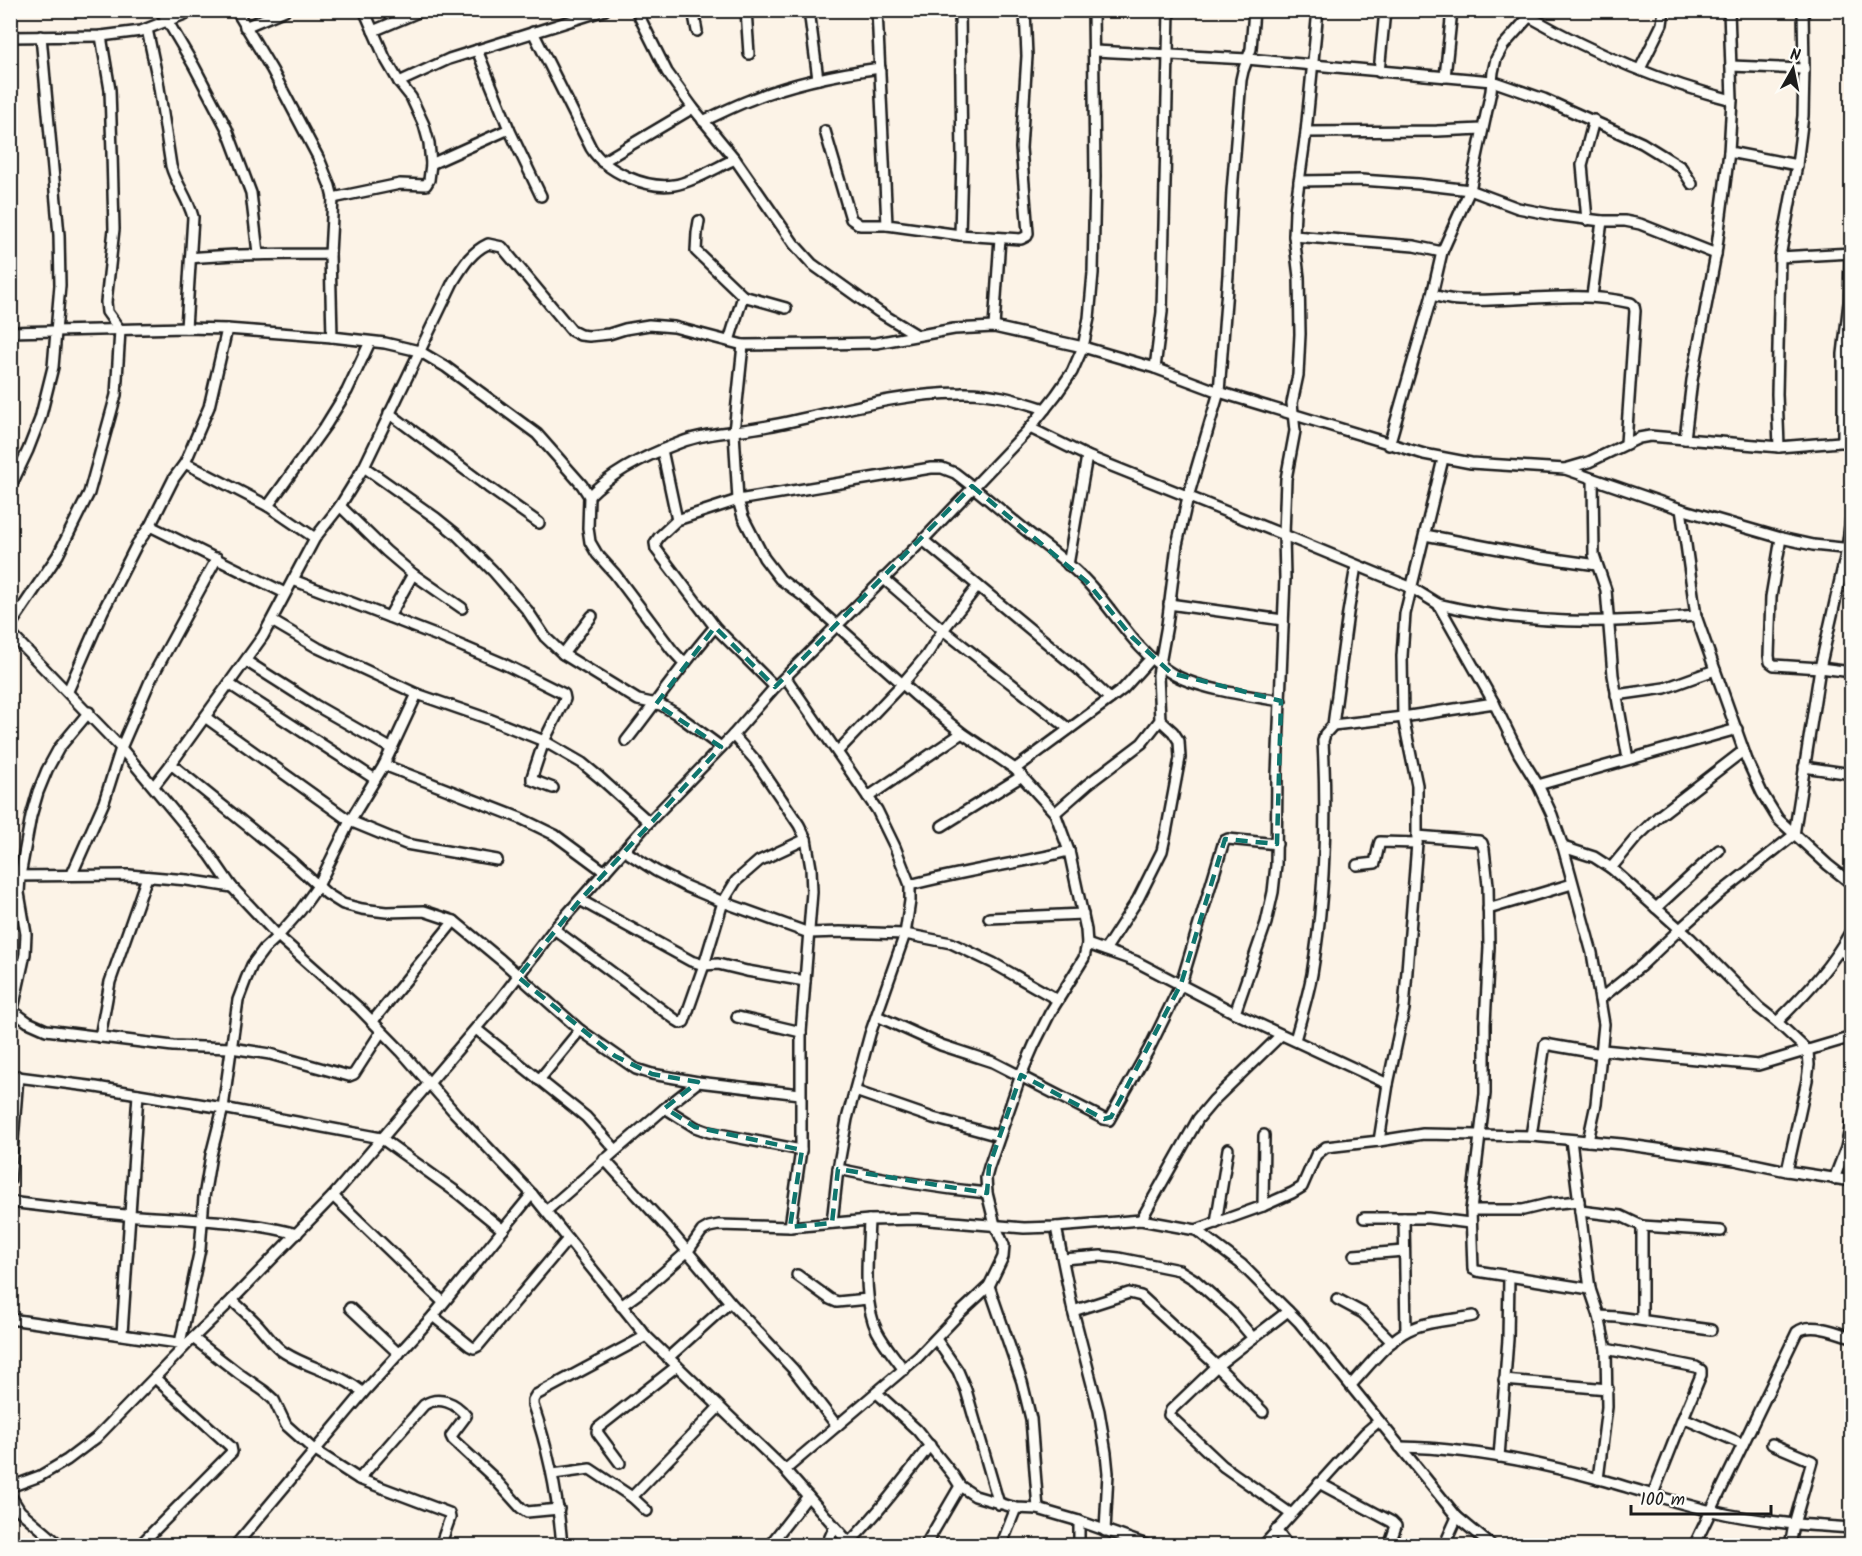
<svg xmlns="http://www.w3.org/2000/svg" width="1862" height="1556" viewBox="0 0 1862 1556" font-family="Kalam,sans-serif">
<rect width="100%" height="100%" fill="#fcf3e7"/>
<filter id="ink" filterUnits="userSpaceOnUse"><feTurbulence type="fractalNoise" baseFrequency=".0167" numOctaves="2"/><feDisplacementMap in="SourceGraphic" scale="12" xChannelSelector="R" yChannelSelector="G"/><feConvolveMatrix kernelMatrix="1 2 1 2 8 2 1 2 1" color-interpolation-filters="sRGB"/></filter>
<g filter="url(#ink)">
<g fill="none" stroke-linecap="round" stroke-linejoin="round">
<g stroke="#1c1c1c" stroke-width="14">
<g id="minor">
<polyline points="161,10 194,66 227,129 251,193 258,253"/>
<polyline points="236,10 272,70 320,161 330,186 333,198 330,254 332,337"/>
<polyline points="636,10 667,72 693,108 735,159 794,244 812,264 879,312 917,335"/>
<polyline points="693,10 697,31"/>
<polyline points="746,10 749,54"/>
<polyline points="809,10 818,79"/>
<polyline points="877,10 887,225 960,235 1021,239 1027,236 1028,233 1021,148 1027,56 1025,10"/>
<path d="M1530,17C1593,53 1661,82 1732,100"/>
<polyline points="245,27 285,10"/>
<path d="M147,29L158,81L171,166C176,184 188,198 193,217L186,328"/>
<polyline points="373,31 423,10"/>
<path d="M533,32L591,148C606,172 646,189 674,185C693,182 717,167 735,159"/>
<polyline points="10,37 101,36 141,31 195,10"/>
<polyline points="1095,51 1247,59 1492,81 1544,99 1642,143 1681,167 1692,184"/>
<polyline points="1731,66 1804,69"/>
<polyline points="1640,69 1662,24 1664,10"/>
<polyline points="1379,72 1385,10"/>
<polyline points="1445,77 1452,10"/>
<polyline points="399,82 449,59 605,10"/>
<path d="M703,121C719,114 734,106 750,100C791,83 836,74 880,68"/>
<polyline points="509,129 541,196"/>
<polyline points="825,131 851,219 860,225 887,225"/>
<polyline points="1306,132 1437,131 1482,129"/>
<polyline points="1729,152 1797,165"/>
<polyline points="602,162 693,108"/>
<polyline points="431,164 509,129 477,50"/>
<polyline points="1299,181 1361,180 1418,184 1470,190 1518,208 1554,215 1602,221 1625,221 1640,224 1716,254"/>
<polyline points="333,198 400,184 426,185 429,180 431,164 429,143 424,125 411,97 399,82 385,58 364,10"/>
<polyline points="1587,220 1582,165 1594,120"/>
<polyline points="699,221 697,233 696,251 743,296 729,341"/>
<polyline points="960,235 962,159 960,10"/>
<polyline points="1294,236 1414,246 1442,252"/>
<polyline points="1780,257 1852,253"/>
<path d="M191,258C238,253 284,255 330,254"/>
<path d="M1432,295C1441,297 1450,300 1459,300C1517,303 1574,289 1631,303L1634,306L1635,311L1626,443"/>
<polyline points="743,296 786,308"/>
<polyline points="1592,296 1602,221"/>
<polyline points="994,327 1000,238"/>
<polyline points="10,332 186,328 227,329 332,337 385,343 419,351 446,367 537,434 582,485 589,496 588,528 590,542 597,554 615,574 672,650 684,663"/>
<polyline points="743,345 734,432 738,500 743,517 764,558 780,579 807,599 915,695 962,733 1015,769 1055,813 1069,851 1086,930 1087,944 1084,958 1050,1013 1034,1045 1021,1075 989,1167 986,1178 987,1193 995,1225 1004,1245 1003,1257 989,1286 961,1312 918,1357 785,1470"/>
<polyline points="1155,368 1162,312 1169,10"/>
<polyline points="389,413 488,487 539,523"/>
<polyline points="1030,428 1087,456 1284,535 1412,588 1438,604 1494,703 1519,754 1538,785 1552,815 1563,847 1592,953 1604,1024 1596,1104 1588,1141"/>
<polyline points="1685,439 1692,380 1716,254 1729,152 1732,100 1729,10"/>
<polyline points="1843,442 1843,354 1849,302 1850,253"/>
<polyline points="1389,445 1432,295 1442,252 1470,190 1491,91 1493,72 1496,59 1503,46 1535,10"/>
<polyline points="1779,447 1777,394 1780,257 1797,165 1803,116 1804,69 1803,10"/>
<polyline points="662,450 677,520"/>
<polyline points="185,463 268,506 315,538"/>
<polyline points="364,467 436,518 457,535 493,571 527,610 545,637 563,654 638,700 661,705 675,713 721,747"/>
<polyline points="1565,469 1589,462 1639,438 1650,436 1779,447 1852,441"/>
<polyline points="1593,479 1594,555 1606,590 1613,675 1628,759"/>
<polyline points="10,488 28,450 40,419 53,367 60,285 59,235 41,36"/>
<path d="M589,496C613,471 647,455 679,443C707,432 739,432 768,426C832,414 896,393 961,393C991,392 1017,400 1045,409"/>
<polyline points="268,506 326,425 347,391 370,342"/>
<polyline points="340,506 386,551 413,574 462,608"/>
<polyline points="1681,509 1696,616 1747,760 1762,793 1778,819 1828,865 1852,884"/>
<polyline points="150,526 285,593"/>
<polyline points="1425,535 1541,557 1597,565"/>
<polyline points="1781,538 1771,597 1769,656 1770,662 1774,665 1820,668 1852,672"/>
<polyline points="923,540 1077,668 1110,699"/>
<polyline points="1068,565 1087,456"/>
<polyline points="883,578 943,630 1069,729"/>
<polyline points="293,580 443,638 504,664 564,694 565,699 544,741 532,777 532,780 553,788"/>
<polyline points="1169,604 1283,620"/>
<path d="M1438,604C1524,625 1608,624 1696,616"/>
<polyline points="389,617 413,574"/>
<polyline points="272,621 318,648 417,694 489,719 544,741 582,763 599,777 649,822"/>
<polyline points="10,626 58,555 89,493 116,395 120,330 107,312 106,302 114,229 112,153 110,90 101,36"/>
<polyline points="10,633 121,748 210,855 232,887 278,936 360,1009 401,1051 455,1113 532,1194 646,1336 785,1470 852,1546"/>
<polyline points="563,654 592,616"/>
<polyline points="246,661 315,705 392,749"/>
<polyline points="786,678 877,810 895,847 910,885 910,901 905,934 870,1034 847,1119 838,1169 832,1223"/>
<polyline points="229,684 375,779"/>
<path d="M775,687L715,627L656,549L655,543L659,537L677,520L738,500L931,468H942L955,473C980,492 1004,513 1029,533C1049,549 1071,564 1088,583C1115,612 1136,652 1171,673C1197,689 1250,696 1281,701"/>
<polyline points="68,691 103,611 137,544 150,526 174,478 185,463 209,407 227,329"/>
<polyline points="1616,695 1665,688 1715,670"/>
<polyline points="205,717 350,821 406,844 497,860"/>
<polyline points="1333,725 1403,717 1494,703"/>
<polyline points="733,735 755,760 799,825 806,839 811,868 812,892 801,1032 801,1150 790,1227"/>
<path d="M626,741C656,703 683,663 715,627"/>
<polyline points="838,751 903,683 926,656 943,630 978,586"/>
<polyline points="171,764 291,861 327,894 343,904 362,909 386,912 424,911 454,921 501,960 580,1030 636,1069 652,1074 698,1082 800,1094"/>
<polyline points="384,765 520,818 555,835 605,872"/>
<polyline points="1804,767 1852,774"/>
<polyline points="1015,769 1110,699 1123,689 1151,658"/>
<polyline points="1538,785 1737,729"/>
<path d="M154,786L171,764L263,636L315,538L340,506L364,467L453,282C463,266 471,252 488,244L502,247L572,331L580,335L589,336L609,334L625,329L649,325L674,327L743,345L824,344L876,343L954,329L994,327L1083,347L1155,368L1219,392L1424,454L1471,463L1565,469L1681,509L1781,538L1813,545L1852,549"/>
<polyline points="868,797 962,733"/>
<polyline points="1055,813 1088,784 1142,743 1160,720 1158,675 1167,625 1177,545 1188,497 1219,392 1228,275 1232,191 1241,80 1243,71 1251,49 1254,10"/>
<polyline points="942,826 1022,776"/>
<polyline points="1417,836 1479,841 1482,843 1484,849 1488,885 1489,947 1485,1024 1485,1094 1471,1210 1473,1269 1477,1271 1590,1289"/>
<polyline points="1563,847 1594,857 1611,868 1690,938 1758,1007 1777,1022 1808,1051 1809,1065 1807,1080 1787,1171"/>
<polyline points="625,851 656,871 685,886 723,902 809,933 840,932 905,934 951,943 993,963 1058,1000"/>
<polyline points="1357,865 1375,863 1379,845 1380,842 1417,843"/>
<polyline points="1611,868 1636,838 1659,816 1743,751"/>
<polyline points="72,874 104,802 121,748 151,679 217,558"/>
<polyline points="10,876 129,875 187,880 232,887"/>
<path d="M910,885C963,871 1016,864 1069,851"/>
<polyline points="580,900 691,961 704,965 718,964 747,971 805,981"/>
<polyline points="1656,908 1719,850"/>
<polyline points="1488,909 1572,884"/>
<polyline points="989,918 1083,914"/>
<polyline points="554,929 676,1020 681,1023 684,1022 704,965 723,902 736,881 759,861 806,839"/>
<polyline points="1087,944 1135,961 1235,1013 1388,1084"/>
<polyline points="1105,950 1138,899 1162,851 1166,833 1180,758 1179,741 1173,732 1160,720"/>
<polyline points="1841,950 1852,960"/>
<polyline points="1600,999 1641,966 1680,929 1719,894 1794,835 1820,668 1847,549 1852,510"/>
<polyline points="10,1009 28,1022 46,1030 173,1046 231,1048 270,1054 349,1076 354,1074 381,1032"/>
<polyline points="1235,1013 1266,923 1273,892 1276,865 1277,775 1285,578 1284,535 1286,479 1295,431 1292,403 1298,375 1300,334 1299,277 1294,236 1295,211 1306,132 1318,10"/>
<polyline points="877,1016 941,1045 993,1062 1104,1119 1109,1120 1149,1049 1181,984 1224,841 1228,839 1277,844"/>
<polyline points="737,1017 801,1032"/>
<polyline points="372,1022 454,921"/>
<path d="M1777,1022C1806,993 1832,966 1852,929"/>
<polyline points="10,1023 25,954 26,934 19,893 20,876 31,816 38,792 47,770 59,748 89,712"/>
<polyline points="476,1029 586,1117 616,1150"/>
<polyline points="100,1037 110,982 147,877"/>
<path d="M1295,1040C1301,1018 1308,996 1312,974C1325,897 1327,818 1323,741L1325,734L1333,725L1348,613L1356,566"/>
<polyline points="1603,1050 1758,1065 1852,1037"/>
<polyline points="10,1076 96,1087 223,1108 381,1138 459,1194 503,1230"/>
<polyline points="539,1080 580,1030"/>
<polyline points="855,1091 933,1118 999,1136"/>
<polyline points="665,1108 695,1127 709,1132 801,1150"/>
<polyline points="1531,1136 1545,1044 1602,1054"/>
<polyline points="1571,1140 1590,1289 1599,1316 1606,1349 1607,1407 1598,1479"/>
<polyline points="1379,1141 1388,1084 1404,1009 1417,843 1417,785 1403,717 1402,656 1405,614 1443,459"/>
<polyline points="604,1159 672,1233 730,1302 793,1369 837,1426"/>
<path d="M838,1169C888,1180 936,1188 987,1193"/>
<polyline points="1834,1179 1846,1148 1851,1123"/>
<polyline points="10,1180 18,1076"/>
<polyline points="333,1196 443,1302"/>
<path d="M10,1202C53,1207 96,1213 138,1216C191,1220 246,1220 297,1234"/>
<polyline points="1263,1206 1264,1135"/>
<polyline points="1471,1210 1523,1210 1548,1204 1579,1201"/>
<polyline points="546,1211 665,1108 698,1082"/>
<polyline points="1580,1211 1621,1216 1642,1226 1642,1320"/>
<polyline points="1364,1218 1428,1218 1470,1223"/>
<polyline points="1404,1218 1406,1331"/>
<path d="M869,1220C868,1254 862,1301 877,1331C884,1345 895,1357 904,1370"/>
<polyline points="1141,1220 1198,1119 1214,1100 1281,1035"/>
<polyline points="1216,1223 1228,1149"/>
<polyline points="1642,1226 1721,1231"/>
<polyline points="1056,1227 1073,1311 1099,1411 1106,1453 1108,1473 1105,1531"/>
<polyline points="1196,1230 1263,1206 1292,1193 1302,1187 1316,1155 1326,1147 1379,1141 1423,1134 1531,1136 1622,1144 1735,1160 1787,1171 1852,1181"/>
<polyline points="1354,1255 1404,1251"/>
<polyline points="1063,1259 1101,1256 1119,1258 1179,1270 1195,1280 1231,1312 1253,1338"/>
<polyline points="797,1275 830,1299 837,1302 868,1299"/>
<polyline points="989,1286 1022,1382 1031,1419 1038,1509"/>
<polyline points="1337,1299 1363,1313 1392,1342"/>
<path d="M232,1300C241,1309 251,1317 259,1326C268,1336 274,1346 285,1353C310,1369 341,1373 363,1393"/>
<polyline points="621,1306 646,1288 688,1251 702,1231 709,1227 719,1225 790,1227 869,1220 918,1219 1024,1228 1056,1227 1141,1220 1196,1230 1241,1264 1299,1322 1457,1517 1492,1546"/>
<polyline points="350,1308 399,1354"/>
<polyline points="1073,1311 1129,1293 1141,1296 1217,1366 1263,1412"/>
<polyline points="1288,1311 1217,1366 1171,1410 1169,1415 1223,1466 1291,1514"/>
<polyline points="433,1316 470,1346 474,1348 478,1346 568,1239"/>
<polyline points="1599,1316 1617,1317 1711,1330"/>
<polyline points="10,1319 185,1344"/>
<polyline points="122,1334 138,1094"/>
<polyline points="193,1338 238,1373 264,1391 274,1400 286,1425 314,1450 359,1479 449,1513 450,1518 440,1546"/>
<polyline points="936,1339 958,1371 966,1390 999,1504"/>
<polyline points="180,1343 200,1249 204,1197 211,1155 223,1108 238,1000 246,979 252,965 264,949 278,936 300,911 318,886 350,821 384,765 417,694"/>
<polyline points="1606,1349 1696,1367 1701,1370 1701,1375 1683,1418 1653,1494"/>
<polyline points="668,1358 730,1302"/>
<polyline points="1504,1380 1608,1389"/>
<path d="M1351,1385C1367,1368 1388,1340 1409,1330C1426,1321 1454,1320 1473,1316"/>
<polyline points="877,1393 917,1430 953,1475 960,1486 975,1496 1016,1508 1038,1509 1079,1521 1150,1546"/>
<polyline points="1683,1418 1743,1444"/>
<polyline points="1772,1444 1812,1461 1794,1524 1790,1546"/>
<path d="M1400,1447C1468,1448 1537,1462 1602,1480C1639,1490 1675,1503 1712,1511C1758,1522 1805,1525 1852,1528"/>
<polyline points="1499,1457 1508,1339 1509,1276"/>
<polyline points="620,1463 597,1432 598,1428 677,1366"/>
<polyline points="553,1474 590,1469 632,1497 647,1511"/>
<path d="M359,1479L424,1405C439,1395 456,1403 466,1416L451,1436L453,1440L493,1477L521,1508L527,1512L559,1509"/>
<polyline points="1319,1483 1392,1522 1396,1526 1389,1546"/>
<polyline points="10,1487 40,1476 67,1460 96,1438 193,1338 232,1300 333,1196 499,1001 554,929 649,822 733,735 775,687 923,540 1030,428 1056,395 1072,372 1083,347 1089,318 1093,273 1095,177 1093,10"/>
<polyline points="10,1495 20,1511 61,1546"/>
<polyline points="632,1497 719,1407"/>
<polyline points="1276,1530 1288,1546"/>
<path d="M849,1543C879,1512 904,1479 930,1445"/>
<polyline points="139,1546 232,1452 231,1447 155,1378"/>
<polyline points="235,1546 363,1393 433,1316 532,1194"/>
<path d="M562,1546C558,1497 549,1451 533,1405V1400L536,1395L646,1336"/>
<polyline points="769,1546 808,1496"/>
<polyline points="826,1546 834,1528"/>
<polyline points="925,1546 960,1486"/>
<polyline points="1001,1546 1016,1508"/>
<polyline points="1079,1546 1079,1521"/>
<polyline points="1263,1546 1365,1433 1379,1421"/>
<polyline points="1444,1546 1457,1517"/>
<path d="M1694,1546L1797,1332C1811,1321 1836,1333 1852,1337"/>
</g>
</g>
<use href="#minor" stroke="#fdfcf7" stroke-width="9"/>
</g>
</g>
<path fill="none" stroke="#0f766e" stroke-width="4.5" stroke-dasharray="12 8" stroke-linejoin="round" d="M972,486L1087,582L1132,637L1171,673L1281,701L1277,844L1225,839L1181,984L1111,1117L1104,1119L1021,1075L989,1167L987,1193L838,1169L832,1223L790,1227L802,1150L695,1127L665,1108L698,1082L652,1074L615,1056L518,977L580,900L721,747L656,704L715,627L775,687Z"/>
<rect width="1862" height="1556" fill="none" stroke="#fdfcf7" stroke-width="36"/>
<rect x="18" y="18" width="1826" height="1520" fill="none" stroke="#1c1c1c" stroke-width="2" filter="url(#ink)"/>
<g transform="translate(1793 69) rotate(9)" stroke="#fdfcf7" stroke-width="4.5" paint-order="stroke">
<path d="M0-4.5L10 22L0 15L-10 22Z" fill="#1c1c1c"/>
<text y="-9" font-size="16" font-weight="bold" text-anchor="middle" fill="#1c1c1c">N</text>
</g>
<path d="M1631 1505v9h140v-9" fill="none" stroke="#1c1c1c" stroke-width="3"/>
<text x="1640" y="1505" font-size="18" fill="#1c1c1c" stroke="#fdfcf7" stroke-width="4.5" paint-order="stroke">100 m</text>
</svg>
